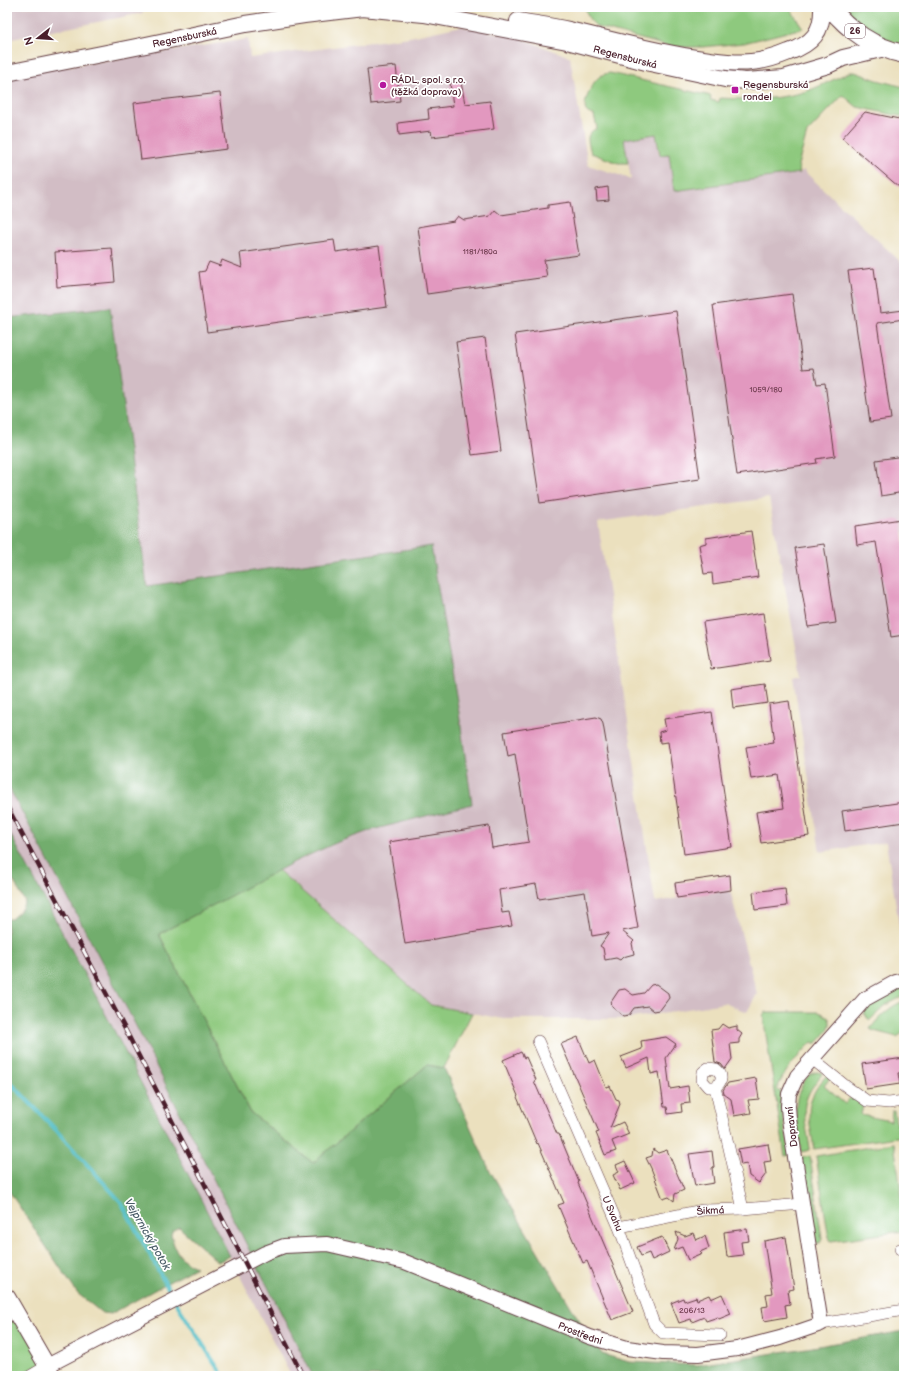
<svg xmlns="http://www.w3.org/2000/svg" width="911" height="1383" viewBox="0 0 911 1383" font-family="'Balsamiq Sans',sans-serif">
<rect width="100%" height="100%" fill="#fff"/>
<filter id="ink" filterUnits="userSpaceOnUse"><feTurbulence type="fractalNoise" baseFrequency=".025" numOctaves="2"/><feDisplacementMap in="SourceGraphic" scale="8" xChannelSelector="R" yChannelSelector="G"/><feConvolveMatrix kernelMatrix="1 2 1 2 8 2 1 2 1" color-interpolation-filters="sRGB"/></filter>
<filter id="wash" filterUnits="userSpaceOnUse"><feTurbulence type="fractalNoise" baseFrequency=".012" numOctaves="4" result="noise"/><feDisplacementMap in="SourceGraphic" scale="16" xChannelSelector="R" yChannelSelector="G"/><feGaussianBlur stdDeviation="0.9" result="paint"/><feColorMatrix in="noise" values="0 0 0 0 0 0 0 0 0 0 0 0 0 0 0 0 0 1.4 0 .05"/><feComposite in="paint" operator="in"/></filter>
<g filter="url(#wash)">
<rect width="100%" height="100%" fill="#ebe0be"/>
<g fill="#d2bdc5">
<polygon points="7,7 142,7 143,13 7,40"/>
<polygon points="461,26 518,37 570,57 588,165 631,179 624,139 656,134 659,155 669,154 674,191 800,173 803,170 904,265 904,957 886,842 820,852 793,677 801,675 769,498 598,522 655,902 730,890 757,994 747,1012 724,1003 627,1019 503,1019 431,1005 278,870 338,842 372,830 431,546 147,586 110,308 7,318 7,78 11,75 248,39 250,58 410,37"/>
<polygon points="7,784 134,1022 313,1376 291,1376 115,1032 7,828"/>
</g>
<g fill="#8ec97e" stroke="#6c7454">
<polygon points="584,7 789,7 803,28 744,43 702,47 684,47 667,46 597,27 590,20"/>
<path d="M840,7H904V45C878,40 859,25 840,7Z"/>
<path d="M850,72H855L877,80L904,87V117L857,107L843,95L807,133L798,165L800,173L674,191L669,154L660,155L656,134L624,139L628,163H618L591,153C588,140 584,135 597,128L594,115C591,114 588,114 586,111C582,104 592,83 598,78C602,74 605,74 610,73L711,96L710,100L719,102L720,98C750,100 781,100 810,90C823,85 836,78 850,72Z"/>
<polygon points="278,870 431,1005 472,1013 444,1068 427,1065 313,1163 251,1113 159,934"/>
<path d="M904,987V996L886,1005L870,1020L864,1015C866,1003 893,990 904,987Z"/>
<path d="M904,1001V1032L897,1037L874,1031L870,1029C879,1017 890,1006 904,1001Z"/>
<path d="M765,1012H819C841,1020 825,1034 816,1044L812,1042C798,1057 783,1071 777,1090L781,1092V1106L790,1155L785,1156L763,1016Z"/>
<path d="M816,1072L823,1073C797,1104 804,1112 810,1148V1150L801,1152C797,1128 790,1104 804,1082C807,1076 810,1074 816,1072Z"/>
<path d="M827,1075L830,1078L824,1086L845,1104L852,1096L863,1104L861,1115L891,1121L892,1110H894L897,1130L904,1129V1136L814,1149C809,1116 802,1102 827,1075Z"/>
<polygon points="894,1143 904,1211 904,1231 831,1241 829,1240 816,1156"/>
<polygon points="810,1156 822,1239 820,1243 815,1243 801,1158"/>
<polygon points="7,1297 52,1376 7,1376"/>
</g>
<g fill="#72ad6d" stroke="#5e664c">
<polygon points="110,307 147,586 431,546 459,713 472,804 372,830 338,842 296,861 159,934 251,1113 313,1163 427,1065 444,1068 489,1169 574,1312 602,1354 629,1362 697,1365 807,1348 904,1331 904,1376 313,1376 134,1022 7,784 7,318"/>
<path d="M7,828L115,1032L230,1256L218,1262L179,1227L173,1230L171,1234C174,1249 180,1261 196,1267L111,1314L102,1313L77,1293L7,1188V919H11L20,911L25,902L14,882L7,878Z"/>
</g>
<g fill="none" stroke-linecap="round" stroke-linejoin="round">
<polyline stroke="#4fbdc6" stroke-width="4" points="7,1079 55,1129 121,1202 175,1301 223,1376"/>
</g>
<g id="blocks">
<g fill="#e298bf">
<polygon points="396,66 400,101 371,104 367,69"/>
<polygon points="461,82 465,104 490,101 494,129 432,137 431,131 399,135 398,123 429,119 428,109 453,106 450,83"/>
<polygon points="220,93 227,149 141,160 134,103"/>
<polygon points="865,112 904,120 904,181 899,187 842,138"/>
<polygon points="608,187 609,200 597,201 596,189"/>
<polygon points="570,202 579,255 544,260 547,277 427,294 418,227 454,221 458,216 464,220 490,216 495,210 501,215 548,208 548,205"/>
<polygon points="334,240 336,252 379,246 387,307 207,332 199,272 205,271 209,262 220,266 222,260 242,268 240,253"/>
<polygon points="112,248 115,282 57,287 55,252"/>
<polygon points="874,268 880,313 904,310 904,319 877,323 891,419 870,422 848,271"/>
<polygon points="792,294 803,369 814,368 817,384 825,383 835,456 816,459 817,463 737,475 713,305"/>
<polygon points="676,311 700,479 540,503 515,334"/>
<polygon points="485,338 501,451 472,455 456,342"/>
<polygon points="904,456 904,492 881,496 876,460"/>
<polygon points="901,519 904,540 904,635 891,637 876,542 857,545 855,526"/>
<polygon points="751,531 758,577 713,584 712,573 704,574 699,545 706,543 706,538"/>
<polygon points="824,544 836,623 808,627 795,548"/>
<polygon points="763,613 770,660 711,669 703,622"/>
<polygon points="765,684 768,703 733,708 731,689"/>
<polygon points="789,701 809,836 761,843 756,812 784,808 779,775 751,779 746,747 774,743 769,704"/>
<polygon points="712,712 732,847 684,854 668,742 660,743 659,732 666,730 664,719"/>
<polygon points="596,717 601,719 603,724 638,928 622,931 634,941 632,943 634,954 623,957 620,960 616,958 605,960 603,948 600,946 609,933 592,936 585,892 539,899 536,884 499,890 502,913 509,912 512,926 405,944 389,842 489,826 492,848 529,842 515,754 508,756 504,732"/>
<polygon points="904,802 904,822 845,831 842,811"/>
<polygon points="730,875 731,890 677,898 675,883"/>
<polygon points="785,888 787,906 755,910 753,892"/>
<polygon points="656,984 668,993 669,998 660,1010 654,1011 648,1006 634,1008 629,1015 623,1016 612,1007 611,1002 619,990 625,989 633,995 644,993 651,985"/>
<polygon points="722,1024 728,1028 737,1026 737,1030 742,1034 739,1039 739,1043 730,1044 732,1059 725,1069 721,1064 715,1062 711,1030 718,1029"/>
<polygon points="578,1037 589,1063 595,1060 606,1087 610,1086 616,1099 619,1100 620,1104 610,1128 623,1122 629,1134 612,1141 616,1151 605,1155 596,1133 599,1132 561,1044"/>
<polygon points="666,1037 676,1044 666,1058 670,1089 688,1086 690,1103 681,1104 682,1112 668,1114 667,1107 664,1107 659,1072 651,1074 649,1058 626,1068 621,1057 642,1049 641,1041"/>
<polygon points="521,1052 524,1058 526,1057 536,1080 534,1081 557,1134 559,1134 579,1182 578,1183 633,1312 612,1320 587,1261 583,1263 563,1217 558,1205 564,1203 538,1143 537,1144 517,1097 518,1096 503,1060"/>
<polygon points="904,1058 904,1072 898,1073 900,1084 866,1089 862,1064"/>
<polygon points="756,1078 759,1099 748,1100 751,1113 734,1116 731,1099 724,1094 723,1090 728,1083"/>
<polygon points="768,1144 771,1161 764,1162 766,1174 759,1183 749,1176 747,1164 741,1165 738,1149"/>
<polygon points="653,1149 658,1153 667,1150 684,1190 675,1194 674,1201 669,1197 663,1199 651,1168 646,1158 652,1156"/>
<polygon points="712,1151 714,1167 712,1168 714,1183 695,1186 689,1154"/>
<polygon points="625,1161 635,1183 620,1190 613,1175 619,1172 616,1165"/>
<polygon points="747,1229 749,1241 741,1242 743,1255 727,1257 724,1232"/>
<polygon points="676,1232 685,1236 693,1233 696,1240 705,1236 709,1248 700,1252 702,1254 688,1260 682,1247 674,1250 678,1239"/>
<polygon points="662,1237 669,1252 652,1260 649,1253 641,1256 637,1247"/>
<polygon points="786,1237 794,1289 788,1290 790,1304 785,1305 787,1317 764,1321 762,1307 768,1306 766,1294 772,1293 764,1241"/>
<polygon points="722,1294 731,1314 719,1319 718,1317 706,1321 704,1317 692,1322 691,1319 679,1323 671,1303 683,1298 684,1301 696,1297 697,1300 709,1295 711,1299"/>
</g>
</g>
</g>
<g filter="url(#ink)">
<use href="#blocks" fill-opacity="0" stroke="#623c41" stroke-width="1"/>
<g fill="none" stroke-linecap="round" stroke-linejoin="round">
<g stroke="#623c41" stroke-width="12">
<g id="minor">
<path id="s1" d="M538,1041L619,1227L654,1324L663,1333L720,1335"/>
<polyline points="811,1058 847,1087 867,1101 889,1103 904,1101"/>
<path d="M715,1087H708L702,1080L703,1072L708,1068L716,1069C723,1074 723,1082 715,1087L743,1209"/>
<path id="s2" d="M619,1227L703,1210L743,1209L803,1204"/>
<polyline points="900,1249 904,1249"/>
<polyline points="821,1324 904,1310"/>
<polyline points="30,1376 47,1366"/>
</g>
</g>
<g stroke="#623c41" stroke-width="16">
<g id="tertiary">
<path id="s3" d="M47,1366L265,1253L284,1246L327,1244L405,1262L590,1337L627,1348L663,1353L698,1354L737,1349L780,1338L821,1324L789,1119L788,1106L789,1094L797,1076L865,999L896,982L904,980"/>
</g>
</g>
<g stroke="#623c41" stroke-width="18">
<g id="secondary">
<path id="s4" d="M362,8L424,14L567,41L650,63L725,79L746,81L784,78L828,65L843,58L885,48"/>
<path d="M518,21C535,24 552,26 569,30C613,40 657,53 703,59C719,61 735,64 751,62C765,61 777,57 789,52C812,44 823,32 822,7"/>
<path id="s5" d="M7,73L146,45L245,24L304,15L372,7"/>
<polyline points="7,1297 47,1366 52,1376"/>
</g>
</g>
<g stroke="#623c41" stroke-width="20">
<path id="primary" d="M830,7C848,30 874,48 904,54"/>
</g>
<use href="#minor" stroke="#fff" stroke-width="11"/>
<use href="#tertiary" stroke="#fff" stroke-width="14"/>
<use href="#secondary" stroke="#fff" stroke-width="16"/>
<use href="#primary" stroke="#fff" stroke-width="18"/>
<g stroke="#4a1f2b" stroke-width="4.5">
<polyline id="rail" points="7,806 124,1027 303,1376"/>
</g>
<use href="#rail" stroke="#fff" stroke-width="3" stroke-dasharray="9" stroke-linecap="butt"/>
</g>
</g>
<g fill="#b5179e" stroke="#fff" stroke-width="1.5">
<circle cx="383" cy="85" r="4"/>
<rect x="731" y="86" width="8" height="8" rx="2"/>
</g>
<g text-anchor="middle" stroke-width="3.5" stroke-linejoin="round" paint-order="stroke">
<g font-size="8" fill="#703d50">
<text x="480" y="254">1181/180a</text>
<text x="766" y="392">1059/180</text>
<text x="692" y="1313">206/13</text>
</g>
<rect fill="#fff" stroke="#80626b" stroke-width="1" x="845" y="24" width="20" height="14" rx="3"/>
<g font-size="9" font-weight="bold" fill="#4a1f2b">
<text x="855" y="34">26</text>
</g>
<g font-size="10" fill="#4a1f2b" stroke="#fff">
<text dy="4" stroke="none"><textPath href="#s5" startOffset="181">Regensburská</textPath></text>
<text dy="4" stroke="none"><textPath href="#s4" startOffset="268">Regensburská</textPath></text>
<text transform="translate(791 1127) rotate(-97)" y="4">Dopravní</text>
<text dy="4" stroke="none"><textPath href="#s2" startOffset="93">Šikmá</textPath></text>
<text dy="4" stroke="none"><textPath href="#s1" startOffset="188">U Svahu</textPath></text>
<text dy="4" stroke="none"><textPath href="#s3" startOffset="578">Prostřední</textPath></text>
</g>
<g font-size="10" fill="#4a1f2b" stroke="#fff" text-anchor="start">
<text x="391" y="83">RÁDL, spol. s r.o.<tspan x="391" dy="12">(těžká doprava)</tspan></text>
<text x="743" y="88">Regensburská<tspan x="743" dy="12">rondel</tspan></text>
</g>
<g font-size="11" font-style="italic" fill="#4c5e69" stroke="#fff">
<text transform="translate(148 1234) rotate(60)" y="4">Vejprnický potok</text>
</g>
</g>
<rect width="911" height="1383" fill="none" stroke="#fff" stroke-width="24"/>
<g transform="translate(38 38) rotate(253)" stroke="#ffffff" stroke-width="3" paint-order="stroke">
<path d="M0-3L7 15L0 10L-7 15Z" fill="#4a1f2b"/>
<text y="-6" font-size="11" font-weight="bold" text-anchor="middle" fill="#4a1f2b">N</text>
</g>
</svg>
